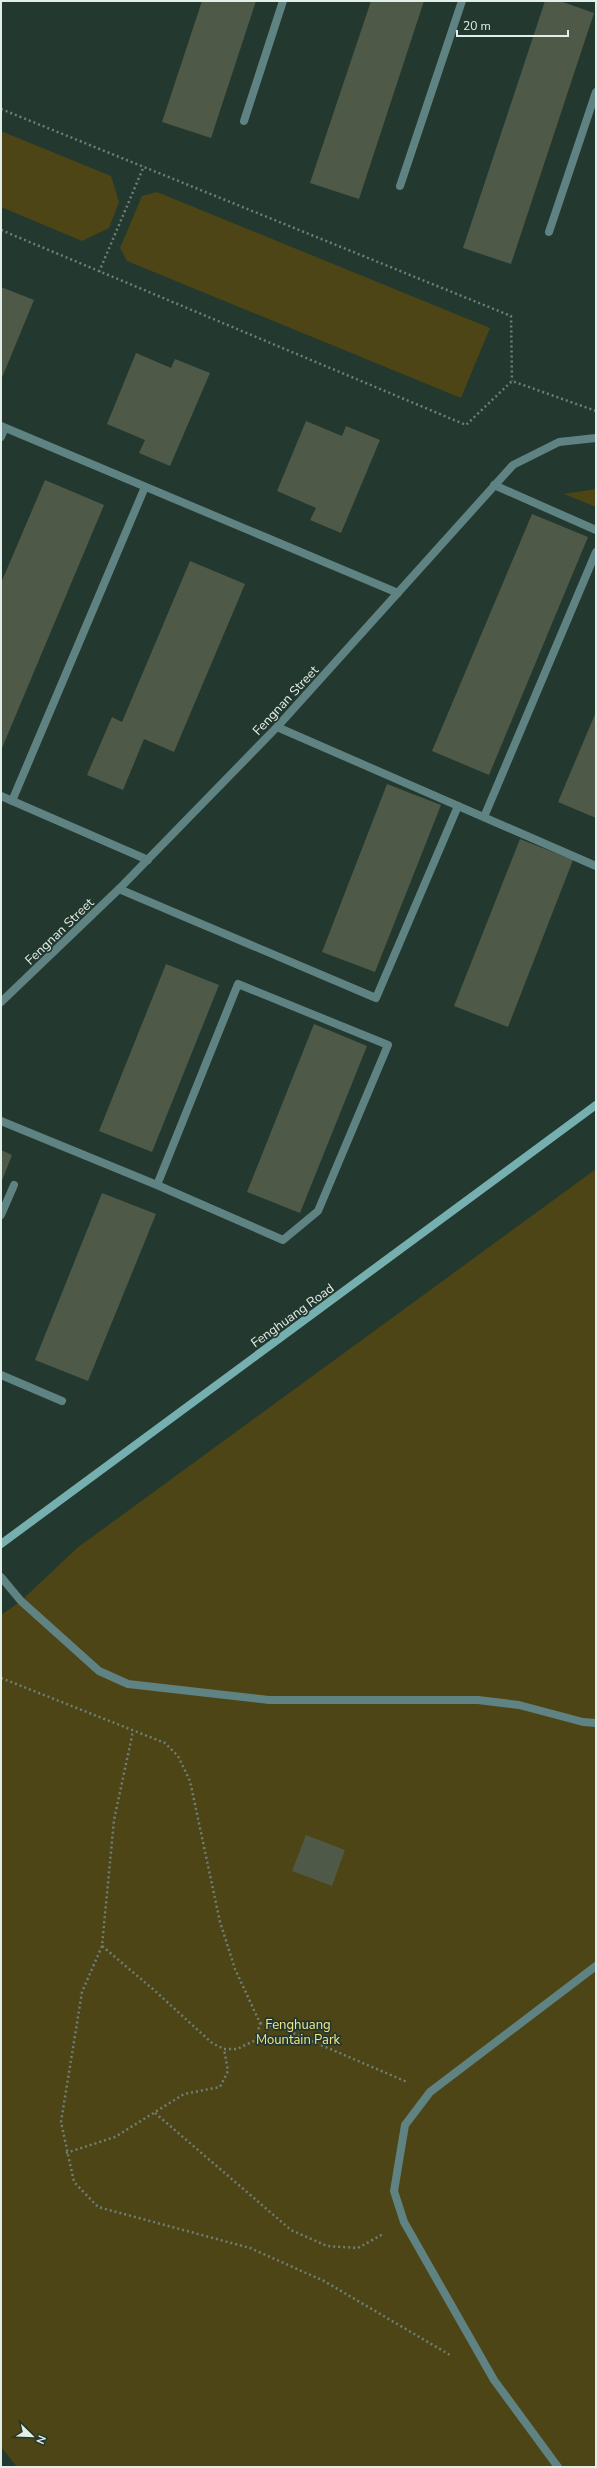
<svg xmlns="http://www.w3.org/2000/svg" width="597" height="2468" viewBox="0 0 597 2468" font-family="'Nunito Sans',sans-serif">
<rect width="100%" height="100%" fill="#23382e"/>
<g fill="#4d4515">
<polygon points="1,131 111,176 119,202 109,228 82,241 1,207"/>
<polygon points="157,192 490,328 461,398 127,261 120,248 142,196"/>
<polygon points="596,489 596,507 564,494"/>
<polygon points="596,1169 596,2467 17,2467 1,2447 1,1615 21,1601 77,1548"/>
</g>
<g fill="#4f5947">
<polygon points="202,1 256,1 211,138 162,122"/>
<polygon points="371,1 424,1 359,199 310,183"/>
<polygon points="545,1 560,1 594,13 511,264 463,248"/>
<polygon points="1,287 34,300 1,380"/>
<polygon points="136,353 171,368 175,359 210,373 170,466 139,453 145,440 107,424"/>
<polygon points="306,421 342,436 346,426 380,440 341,533 310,520 316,508 277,491"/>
<polygon points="45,480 104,505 2,748 1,583"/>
<polygon points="532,514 588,537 489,775 432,751"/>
<polygon points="190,561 245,584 174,752 144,739 123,790 87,775 112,717 122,722"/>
<polygon points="596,712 596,818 558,802"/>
<polygon points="387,784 441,805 375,972 322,952"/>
<polygon points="520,839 573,860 508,1027 454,1006"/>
<polygon points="166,964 219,985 152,1152 99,1131"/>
<polygon points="314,1024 367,1046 300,1213 247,1192"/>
<polygon points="1,1150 12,1155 1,1183"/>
<polygon points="102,1193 156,1214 88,1381 35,1360"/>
<polygon points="306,1835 345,1850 332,1886 292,1871"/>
</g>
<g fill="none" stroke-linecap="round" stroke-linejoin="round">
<g stroke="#6e7f77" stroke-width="2.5" stroke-dasharray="2 3" stroke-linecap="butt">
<polyline points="1,109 511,316 512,381"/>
<polyline points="1,230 466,425 512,381 596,411"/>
<polyline points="99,272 144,166"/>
<polyline points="1,1678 165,1743 178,1756 190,1781 220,1922 235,1969 260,2023 256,2040 237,2049 224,2049 212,2043 154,1990 102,1946 114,1820 133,1731"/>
<polyline points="102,1946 82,1992 61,2122 74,2182 98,2207 250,2248 324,2281 450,2355"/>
<polyline points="260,2023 286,2030 407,2082"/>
<polyline points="155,2113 291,2230 327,2246 358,2248 383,2234"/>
<polyline points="66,2153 115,2137 184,2094 220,2087 228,2071 224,2049"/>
</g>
<g stroke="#5f8282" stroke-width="8">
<polyline points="244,121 283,1"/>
<polyline points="400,186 462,1"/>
<polyline points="549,232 596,92"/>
<polyline points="1,426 398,593"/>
<polyline points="1,437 5,428"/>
<polyline points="494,485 596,530"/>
<polyline points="277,727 596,866"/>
<polyline points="1,796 148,860"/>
<polyline points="12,801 145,487"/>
<polyline points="484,817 596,552"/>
<polyline points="119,889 376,998 458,806"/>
<polyline points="1,1121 157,1185 283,1240 318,1211 388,1045 238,984 157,1185"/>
<polyline points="1,1215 14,1185"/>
<polyline points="1,1375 62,1401"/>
</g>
<g stroke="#5f8282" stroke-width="8">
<polyline points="1,1002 119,889 277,727 513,465 559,442 596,438"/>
<polyline points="1,1577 21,1601 99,1671 128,1684 269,1700 478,1700 519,1705 583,1722 596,1723"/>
<polyline points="558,2467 494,2380 404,2222 394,2191 405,2125 430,2092 596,1966"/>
</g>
<polyline stroke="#76afaf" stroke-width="8" points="1,1544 596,1105"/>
</g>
<g text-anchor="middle" stroke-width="3.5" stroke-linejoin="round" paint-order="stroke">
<g font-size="13" fill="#e2eee8" stroke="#23382e">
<text transform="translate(285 700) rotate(-47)" y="5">Fengnan Street</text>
<text transform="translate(59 931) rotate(-44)" y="5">Fengnan Street</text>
<text transform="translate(292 1315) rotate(-36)" y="5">Fenghuang Road</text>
</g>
<g font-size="13" fill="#f4e384" stroke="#23382e">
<text x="298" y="2029">Fenghuang<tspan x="298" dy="15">Mountain Park</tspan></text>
</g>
</g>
<rect width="597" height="2468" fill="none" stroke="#e2eee8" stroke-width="4"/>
<g transform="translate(32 2436) rotate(113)" stroke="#23382e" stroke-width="3" paint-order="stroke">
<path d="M0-3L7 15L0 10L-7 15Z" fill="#e2eee8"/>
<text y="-6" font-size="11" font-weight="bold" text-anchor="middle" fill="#e2eee8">N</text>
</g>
<path d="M457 30v6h111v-6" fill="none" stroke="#e2eee8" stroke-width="2"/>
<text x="463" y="30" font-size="12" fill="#e2eee8" stroke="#23382e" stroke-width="3" paint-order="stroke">20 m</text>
</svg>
